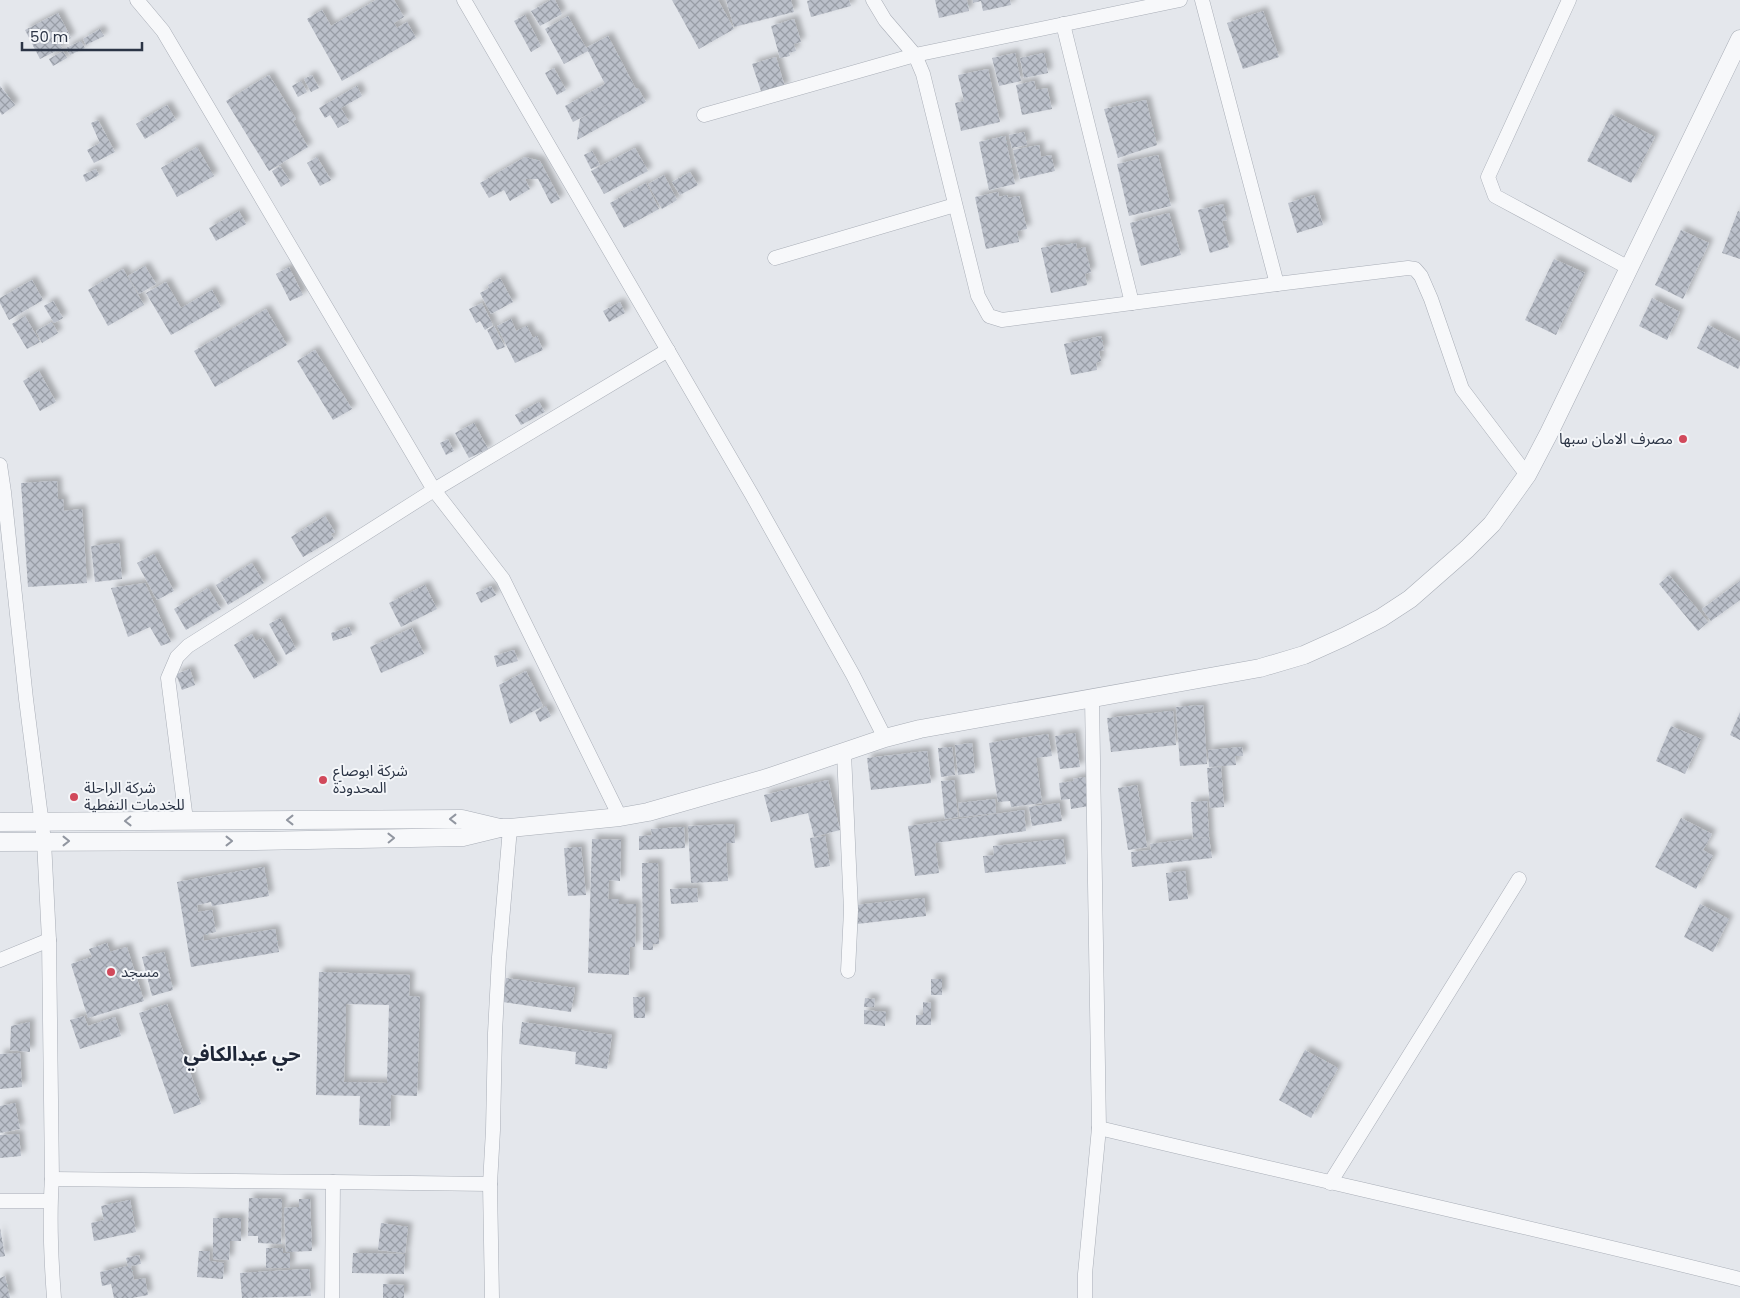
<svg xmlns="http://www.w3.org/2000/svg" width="1740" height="1298" viewBox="0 0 1740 1298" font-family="Poppins,'Noto Sans Arabic',sans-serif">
<defs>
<pattern id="building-cross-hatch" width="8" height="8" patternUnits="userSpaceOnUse" patternTransform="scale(1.25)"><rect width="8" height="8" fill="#bbc0ca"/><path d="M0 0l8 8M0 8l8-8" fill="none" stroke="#989da6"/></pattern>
<filter id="shadow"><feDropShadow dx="4.5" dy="-4.5" stdDeviation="2.5" flood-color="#0004"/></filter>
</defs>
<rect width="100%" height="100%" fill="#e4e7ec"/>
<g fill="url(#building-cross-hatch)" fill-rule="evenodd" filter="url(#shadow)">
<polygon points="376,0 394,0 404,17 394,23 397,28 407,22 416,38 342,81 307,19 322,10 331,26"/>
<polygon points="551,0 555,0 562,14 540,26 531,11"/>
<polygon points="672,0 718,0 734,29 699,49"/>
<polygon points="726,0 791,0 794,12 734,27"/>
<polygon points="811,0 849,0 851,6 811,17 807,1"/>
<polygon points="935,0 967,0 969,11 939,18"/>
<polygon points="973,0 1010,0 1011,5 983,11 981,1 973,3"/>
<polygon points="1263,11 1279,57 1243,69 1227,23"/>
<polygon points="58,13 71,38 60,44 62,48 40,59 25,30"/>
<polygon points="525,15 541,46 531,52 514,21"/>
<polygon points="568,16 586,48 608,36 636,89 638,88 646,102 577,140 580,119 627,94 573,122 565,106 605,84 588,51 564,64 545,29"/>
<polygon points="794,19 801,42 794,44 796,51 789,53 790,56 780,58 771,26"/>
<polygon points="100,29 104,36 86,45 83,39"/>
<polygon points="81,41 85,48 70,55 66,48"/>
<polygon points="63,51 67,58 53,66 49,59"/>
<polygon points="1015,53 1021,81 999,86 992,58"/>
<polygon points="1044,53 1048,73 1024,78 1020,58"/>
<polygon points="776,57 785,87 762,94 752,64"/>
<polygon points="554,68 566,90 557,95 545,73"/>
<polygon points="988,69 1000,122 961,131 955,103 964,101 958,75"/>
<polygon points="269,75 296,119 293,121 308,147 269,171 226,101"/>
<polygon points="312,75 319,88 311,92 304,79"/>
<polygon points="301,81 307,92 298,97 292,86"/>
<polygon points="1034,81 1036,90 1047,88 1052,109 1022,115 1016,85"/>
<polygon points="0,86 15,105 2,115 0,112"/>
<polygon points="357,86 362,96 341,108 349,122 338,128 330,115 325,118 319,108"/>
<polygon points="1146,100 1157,145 1118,158 1104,109"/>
<polygon points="167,105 176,120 145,139 136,124"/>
<polygon points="1611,114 1655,137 1631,183 1587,161"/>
<polygon points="98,120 115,152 94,163 87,150 100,143 91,123"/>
<polygon points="1024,132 1027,145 1012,148 1009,135"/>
<polygon points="1005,136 1015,184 989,190 979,142"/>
<polygon points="1039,145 1041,157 1051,155 1055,171 1020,179 1013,150"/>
<polygon points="197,147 214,176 177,197 161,168"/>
<polygon points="635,148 648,171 604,194 591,171"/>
<polygon points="592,151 600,165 591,169 584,155"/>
<polygon points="1158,155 1171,206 1129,216 1117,164"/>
<polygon points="317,157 331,180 320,186 307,163"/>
<polygon points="525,157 540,161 560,199 551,204 538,179 525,179 530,189 510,201 504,190 489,198 480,183"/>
<polygon points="280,166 290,181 281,187 272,171"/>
<polygon points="96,169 99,175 86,182 83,175"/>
<polygon points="690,172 698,185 680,195 672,182"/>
<polygon points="664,175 677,200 662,209 648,184"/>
<polygon points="646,183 659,209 624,228 610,203"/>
<polygon points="998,192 999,197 1007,195 1008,198 1019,196 1027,229 1017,231 1019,242 986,249 975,197"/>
<polygon points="1314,195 1323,225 1297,233 1288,203"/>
<polygon points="1223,204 1227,220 1222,221 1229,247 1210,253 1198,210"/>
<polygon points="239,211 246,224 216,241 209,228"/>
<polygon points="1738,211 1740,212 1740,259 1722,253"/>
<polygon points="1169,213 1181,255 1141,266 1130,223"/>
<polygon points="1681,230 1709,243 1683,299 1655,285"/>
<polygon points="1076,243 1077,249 1085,247 1091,272 1085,274 1087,285 1051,293 1041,248 1059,244 1060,246"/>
<polygon points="1554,259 1585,273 1556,335 1525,320"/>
<polygon points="145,266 156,284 139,294 128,276"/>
<polygon points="289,267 303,295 290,301 276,274"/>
<polygon points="123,269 144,305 108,326 88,290"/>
<polygon points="500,278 513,302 491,314 480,293 489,288 488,285"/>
<polygon points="32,280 43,300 9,320 0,303 0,298"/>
<polygon points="166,282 181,308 212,290 221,307 171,335 146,293"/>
<polygon points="1652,298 1680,312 1667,340 1639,326"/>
<polygon points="53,301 63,318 54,323 44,306"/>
<polygon points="620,302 625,313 609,322 603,311"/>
<polygon points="482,303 493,325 485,330 480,321 476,323 469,309"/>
<polygon points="266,309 287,345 215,387 194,351"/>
<polygon points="25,316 40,342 27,349 12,324"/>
<polygon points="511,319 516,331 527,326 533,338 537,336 543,350 515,363 497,326"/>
<polygon points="52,322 58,333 42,343 36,331"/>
<polygon points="1708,325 1740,342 1740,365 1738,369 1697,348"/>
<polygon points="494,326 505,347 497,350 487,330"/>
<polygon points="1101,336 1104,350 1099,351 1101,361 1096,363 1097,370 1071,375 1064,344"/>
<polygon points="315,350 352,409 333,420 297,361"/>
<polygon points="39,371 56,402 40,411 23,381"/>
<polygon points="539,402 545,412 521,425 515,415"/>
<polygon points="474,423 488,449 469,458 455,433"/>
<polygon points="448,439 454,451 446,455 440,443"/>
<polygon points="57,481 58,499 63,499 64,511 82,509 87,583 28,587 21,483"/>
<polygon points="325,516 335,532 331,534 334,539 303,557 291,537"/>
<polygon points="119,543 122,579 95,582 91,546"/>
<polygon points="154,554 174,591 157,600 137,563"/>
<polygon points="252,563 264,583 228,605 216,585"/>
<polygon points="1669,575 1708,622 1698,631 1659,584"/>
<polygon points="1740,581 1740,600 1711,621 1702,609"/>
<polygon points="145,583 171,642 161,646 150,627 128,637 111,588"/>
<polygon points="425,585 437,609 401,627 389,603"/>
<polygon points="491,586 496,595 481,603 476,593"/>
<polygon points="208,588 221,609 186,630 174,609"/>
<polygon points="280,618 296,649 286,655 269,624"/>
<polygon points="349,627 352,635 333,641 331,633"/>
<polygon points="412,628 424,654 381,673 370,647"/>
<polygon points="252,634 256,641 262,638 278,665 254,679 234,645"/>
<polygon points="514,650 518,661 497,667 494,656"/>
<polygon points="190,669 195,685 182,690 176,674"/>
<polygon points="526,671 543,706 510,724 499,685"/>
<polygon points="1203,705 1207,764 1180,766 1176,707"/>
<polygon points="546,706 551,716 540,722 535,712"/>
<polygon points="1173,711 1176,745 1111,752 1107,718"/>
<polygon points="1740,712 1740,740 1730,735"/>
<polygon points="1671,726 1701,739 1685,774 1656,761"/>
<polygon points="1075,733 1080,767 1060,769 1055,736"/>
<polygon points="1048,734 1052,756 1036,758 1042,803 1011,807 1010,801 998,802 989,743"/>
<polygon points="972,743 975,773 958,775 955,745"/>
<polygon points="952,747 955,775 941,777 938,748"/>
<polygon points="1242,747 1243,756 1235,756 1236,765 1209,767 1208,750"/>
<polygon points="927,751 931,783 871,790 867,758"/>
<polygon points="1221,767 1224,807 1210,808 1207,768"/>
<polygon points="1085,777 1089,806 1071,809 1070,799 1061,800 1059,783 1074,781 1073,779"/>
<polygon points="828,780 840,830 814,837 808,813 771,822 764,795"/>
<polygon points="954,780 958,817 945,819 941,781"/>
<polygon points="1137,785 1147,847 1128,850 1118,788"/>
<polygon points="995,799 996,813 960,817 958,803"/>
<polygon points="1207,801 1209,837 1193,838 1191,802"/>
<polygon points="1059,803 1062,821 1032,826 1029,807"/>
<polygon points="1024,810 1026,831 935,843 939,873 915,876 908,826"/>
<polygon points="1681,818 1712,834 1703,850 1713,856 1696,889 1655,867"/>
<polygon points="734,824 735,843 726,843 728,881 691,883 688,826"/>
<polygon points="684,827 685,848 639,850 639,836 652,835 651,829"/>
<polygon points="825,836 830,866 815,868 810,838"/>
<polygon points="1209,837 1212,858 1132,867 1131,852 1151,850 1150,844"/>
<polygon points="592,839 621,840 620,881 609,880 608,899 619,899 619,904 636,904 635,947 630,947 629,975 588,973"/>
<polygon points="1063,839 1066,864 985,873 983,856 994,855 993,846"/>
<polygon points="581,847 586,895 568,896 564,848"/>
<polygon points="642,863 658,863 659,944 653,944 653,950 643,950"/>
<polygon points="264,867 269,896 212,906 211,902 197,905 198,912 212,910 216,932 203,935 204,941 275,929 279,952 191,967 177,882"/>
<polygon points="1185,871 1188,899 1169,901 1166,873"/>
<polygon points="697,888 698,902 671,904 670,889"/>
<polygon points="924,898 926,916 857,924 855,905"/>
<polygon points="1700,904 1729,919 1713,952 1684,937"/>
<polygon points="107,943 110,952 127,947 144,1001 88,1018 71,964 92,957 89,949"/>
<polygon points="164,952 173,990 152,996 142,957"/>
<path d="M319,972L410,975L409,996L420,997L417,1096L391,1095L390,1126L359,1125L360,1096L316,1095ZM346,1004L389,1005L387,1083L344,1082Z"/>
<polygon points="506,978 575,988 571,1012 503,1002"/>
<rect x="931" y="979" width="11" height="16"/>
<polygon points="633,997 645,997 645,1018 634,1018"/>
<polygon points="865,998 875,999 874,1007 864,1007"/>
<polygon points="923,1002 931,1003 931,1025 916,1025 916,1015 923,1015"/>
<polygon points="167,1004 201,1104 174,1114 139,1013"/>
<polygon points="864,1010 886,1012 885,1026 864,1024"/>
<polygon points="84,1016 88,1026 115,1017 121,1036 80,1049 70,1020"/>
<polygon points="30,1022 30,1052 10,1050 11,1026"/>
<polygon points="522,1022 612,1035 607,1069 575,1064 576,1052 519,1044"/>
<polygon points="1305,1050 1338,1068 1311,1118 1279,1100"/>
<polygon points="20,1053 22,1087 0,1089 0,1054"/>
<polygon points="15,1103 20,1129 0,1133 0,1106"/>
<polygon points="19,1134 21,1156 0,1158 0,1135"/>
<polygon points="249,1198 282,1199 281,1244 258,1243 258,1236 248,1236"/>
<polygon points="299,1199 310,1199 312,1251 286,1252 284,1208 299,1207"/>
<polygon points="130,1200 136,1232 94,1241 91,1223 104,1220 101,1206"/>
<polygon points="213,1218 241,1218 241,1241 230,1241 229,1260 213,1259"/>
<polygon points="381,1223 408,1227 405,1253 378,1250"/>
<polygon points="0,1228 5,1256 0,1257"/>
<polygon points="266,1248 283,1248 283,1253 290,1253 290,1268 266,1268"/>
<polygon points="199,1251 210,1251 209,1261 224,1263 223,1279 197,1277"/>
<polygon points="353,1253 405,1254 404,1274 352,1273"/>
<polygon points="139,1255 141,1264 131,1266 134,1280 145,1278 148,1295 132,1298 114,1298 111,1284 102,1286 100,1272 128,1266 126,1258"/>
<polygon points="309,1269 311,1296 242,1298 240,1273"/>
<polygon points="5,1276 10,1298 0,1298 0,1278"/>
<polygon points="383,1284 404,1285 404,1298 383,1298"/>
</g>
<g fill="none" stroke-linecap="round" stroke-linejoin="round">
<g stroke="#a9aeb7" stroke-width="15">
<g id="minor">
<polyline points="137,0 163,31 434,490 503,579 620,817"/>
<polyline points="464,0 752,495 853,675 885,738"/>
<polyline points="873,0 885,20 915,55 923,74 978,296 989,316 1002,320 1277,284 1408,268 1415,269 1421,276 1431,299 1462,389 1527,475"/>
<polyline points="1202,0 1277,284"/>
<polyline points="1569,0 1488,177 1495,196 1629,268"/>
<polyline points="1063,24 1132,303"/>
<polyline points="704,115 915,55 1180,0"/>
<polyline points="775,258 955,205"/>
<path d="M0,465L4,492L26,699L44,841L49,940L52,1179C49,1219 51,1258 54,1298"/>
<polyline points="844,753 851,910 848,971"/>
<polyline points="186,820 168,678 177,657 188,646 434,490 668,350"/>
<polyline points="0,960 49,940"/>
<path d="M1099,1128C1312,1179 1527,1226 1740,1279"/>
<polyline points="52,1179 333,1182"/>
<polyline points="1330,1183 1519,879"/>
<polyline points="0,1201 50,1201"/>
<polyline points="332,1298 333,1182 490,1184"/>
<polyline points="492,1298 490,1184 493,1130 495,1033 499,957 510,828"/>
<polyline points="1085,1298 1085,1274 1099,1128 1092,698"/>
</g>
</g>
<g stroke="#a9aeb7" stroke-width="19">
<g id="tertiary">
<polyline points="0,822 462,819 500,828 510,828 620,817 648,812 767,778 885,738 920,729 1260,668 1304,655 1344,637 1381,618 1410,599 1467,549 1492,524 1527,475 1549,433 1740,39"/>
<polyline points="0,842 256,841 463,837 500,828"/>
</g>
</g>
<use href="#minor" stroke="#f7f8fa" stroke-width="14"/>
<use href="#tertiary" stroke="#f7f8fa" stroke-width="18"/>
</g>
<defs><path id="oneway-chevron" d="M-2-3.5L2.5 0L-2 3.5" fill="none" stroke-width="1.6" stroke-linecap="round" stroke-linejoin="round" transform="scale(1.25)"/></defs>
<g stroke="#9196a0">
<use href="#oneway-chevron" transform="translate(453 819) rotate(180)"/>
<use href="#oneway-chevron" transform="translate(290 820) rotate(180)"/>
<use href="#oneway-chevron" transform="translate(128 821) rotate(179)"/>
<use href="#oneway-chevron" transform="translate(391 838) rotate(-1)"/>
<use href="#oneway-chevron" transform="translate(66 841)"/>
<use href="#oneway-chevron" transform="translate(229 841)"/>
</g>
<g fill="#d1495b" stroke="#f4f6f9" stroke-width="2">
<circle cx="1683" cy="439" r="5"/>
<circle cx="323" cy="780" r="5"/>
<circle cx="74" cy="797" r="5"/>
<circle cx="111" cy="972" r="5"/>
</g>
<g text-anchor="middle" stroke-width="4" stroke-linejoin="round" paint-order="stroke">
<g font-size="15" fill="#2b3445" stroke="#f4f6f9" text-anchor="start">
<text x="1673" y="444" text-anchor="end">مصرف الامان سبها</text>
<text x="333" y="776">شركة ابوصاع<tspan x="333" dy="17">المحدودة</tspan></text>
<text x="84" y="793">شركة الراحلة<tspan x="84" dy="17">للخدمات النفطية</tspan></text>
<text x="121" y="977">مسجد</text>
</g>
<g font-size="20" font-weight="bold" fill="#1d2536" stroke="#f4f6f9">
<text x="242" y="1061">حي عبدالكافي</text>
</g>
</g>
<path d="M22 42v8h120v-8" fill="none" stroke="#2b3445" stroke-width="2.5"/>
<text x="30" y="42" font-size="15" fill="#2b3445" stroke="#f4f6f9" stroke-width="4" paint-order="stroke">50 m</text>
</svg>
